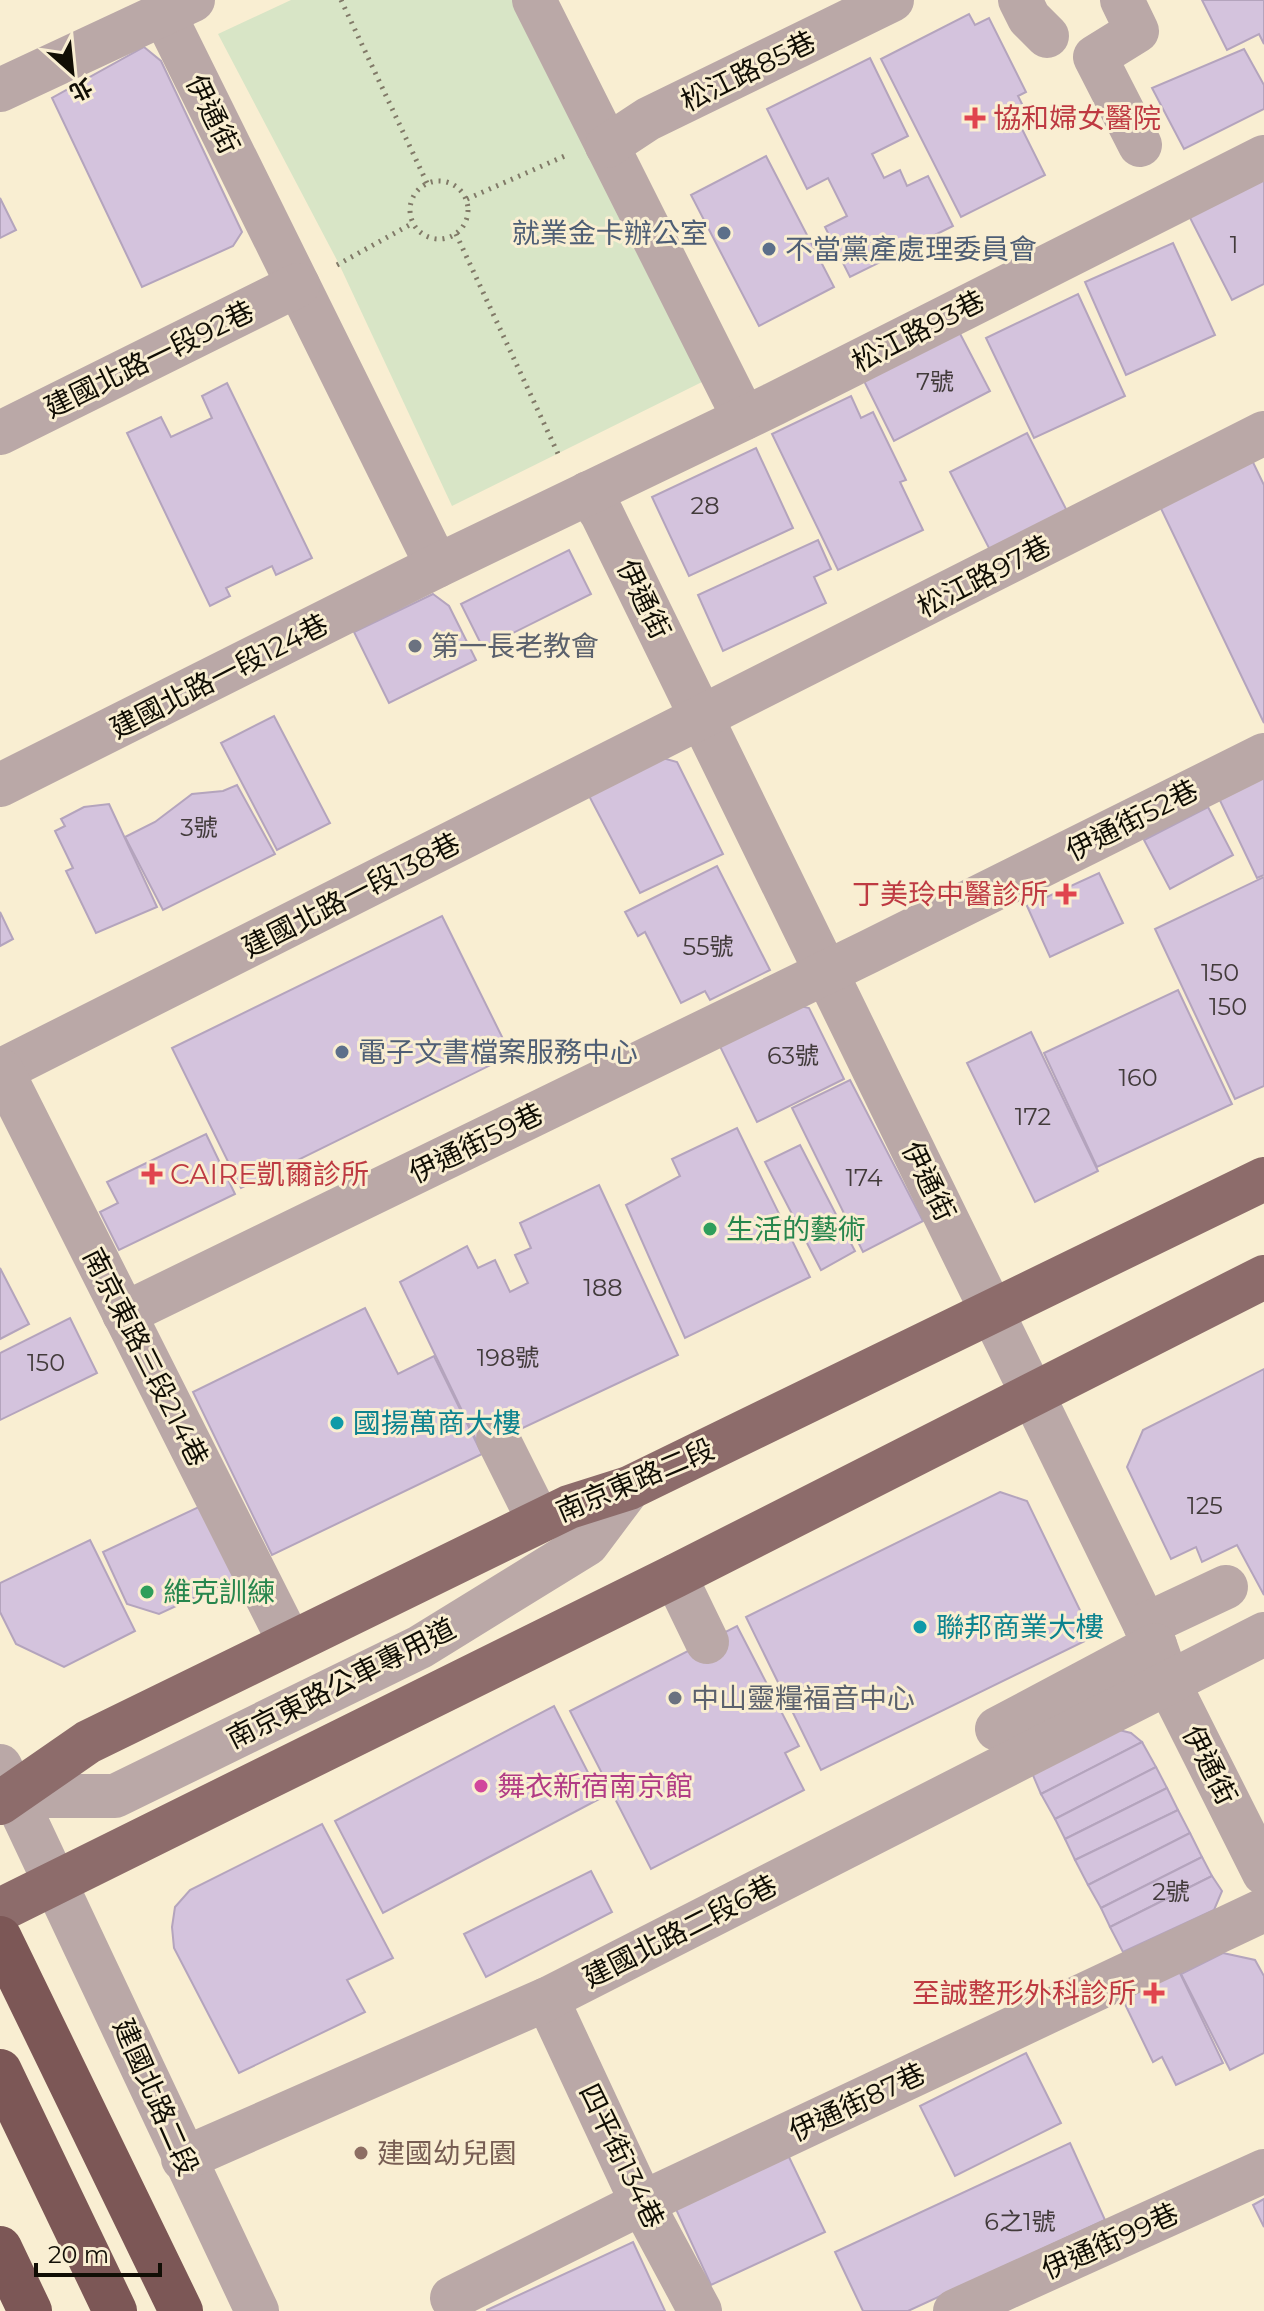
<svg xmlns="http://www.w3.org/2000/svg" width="1264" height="2311" viewBox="0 0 1264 2311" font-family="Montserrat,'Noto Sans TC',sans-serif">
<rect width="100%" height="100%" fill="#f9eed2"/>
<polygon fill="#d8e5c6" points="291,0 517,0 704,381 452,506 339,264 218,34"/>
<g fill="#d4c3dd" stroke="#b4a4bd" stroke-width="2">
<polygon points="1202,0 1264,0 1264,44 1259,34 1227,50"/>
<polygon points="969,14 975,25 989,18 1026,92 1018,96 1029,118 1019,123 1045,175 961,217 881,59"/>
<polygon points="144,47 161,61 242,232 233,246 142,287 52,98"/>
<polygon points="1244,49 1264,85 1264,109 1184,149 1152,88"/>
<polygon points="870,58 908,136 872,154 884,178 900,170 907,186 928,176 953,226 850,277 825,227 847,216 828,178 807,189 767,109"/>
<polygon points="766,156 834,287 759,326 691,195"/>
<polygon points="1264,166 1264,284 1232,300 1184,206"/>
<polygon points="0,198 16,230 0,238"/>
<polygon points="1173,243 1215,335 1126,375 1085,282"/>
<polygon points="1078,294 1125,396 1034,438 986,338"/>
<polygon points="956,326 990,391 894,441 861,375"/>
<polygon points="227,383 312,558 276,575 272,566 226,588 230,596 210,606 127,433 161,417 171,437 212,418 202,396"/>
<polygon points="851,396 861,418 873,412 906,480 900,482 923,530 838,570 772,434"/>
<polygon points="1027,433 1067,511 990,550 950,472"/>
<polygon points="756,448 793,528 689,576 652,497"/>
<polygon points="1248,452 1264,485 1264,723 1155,496"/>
<polygon points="818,540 831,569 814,577 826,603 723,651 698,595"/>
<polygon points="569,550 591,594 483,648 461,604"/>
<polygon points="433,594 449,606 476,660 389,703 354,632"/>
<polygon points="274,716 330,823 277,850 221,743"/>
<polygon points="659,757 677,762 723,854 640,893 587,792"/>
<polygon points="1264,764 1264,875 1257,878 1214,788"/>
<polygon points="237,785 275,854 163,910 125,837 155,822 192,794 223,791"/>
<polygon points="109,804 157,907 96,933 66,871 73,868 55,831 65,826 61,819 84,807"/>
<polygon points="1208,807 1233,855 1170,889 1144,840"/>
<polygon points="717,866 770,970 710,1000 705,991 681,1003 645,932 638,936 625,912"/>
<polygon points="1099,873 1123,923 1050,957 1027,906"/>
<polygon points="1264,877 1264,1086 1235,1099 1155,929"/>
<polygon points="0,912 13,939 0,946"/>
<polygon points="442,916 511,1055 241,1188 172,1048"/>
<polygon points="1178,990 1232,1104 1097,1167 1044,1053"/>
<polygon points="778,1001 809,1008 844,1079 757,1122 714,1034"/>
<polygon points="1031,1032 1098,1171 1035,1202 967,1063"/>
<polygon points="850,1080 923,1221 863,1252 792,1108"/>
<polygon points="737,1128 810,1277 685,1338 626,1205 680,1176 672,1159"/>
<polygon points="206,1134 235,1194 119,1250 100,1212 118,1203 107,1182"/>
<polygon points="800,1145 855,1251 821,1270 765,1162"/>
<polygon points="599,1185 678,1355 480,1448 400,1282 467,1246 478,1268 495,1260 510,1292 528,1283 515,1255 531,1248 520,1223"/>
<polygon points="0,1268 29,1324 0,1339"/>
<polygon points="365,1308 398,1374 434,1356 482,1454 272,1555 193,1392"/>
<polygon points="70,1318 97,1373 0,1420 0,1353"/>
<polygon points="1264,1369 1264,1595 1237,1545 1202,1562 1196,1547 1171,1559 1127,1467 1143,1430"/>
<polygon points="1000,1492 1027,1501 1093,1637 821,1770 746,1617"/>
<polygon points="203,1505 237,1578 159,1614 127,1604 103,1552"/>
<polygon points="90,1540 135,1631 64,1667 16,1644 0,1612 0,1583"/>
<polygon points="737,1626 799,1746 785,1753 804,1790 651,1869 570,1711"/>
<polygon points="554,1706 601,1798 383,1913 335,1821"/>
<polygon points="1115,1729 1131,1733 1142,1742 1041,1794 1032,1773"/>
<polygon points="1142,1742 1156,1767 1055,1819 1041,1794"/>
<polygon points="1156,1767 1167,1788 1065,1839 1055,1819"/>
<polygon points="1167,1788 1178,1810 1075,1860 1065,1839"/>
<polygon points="1178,1810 1190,1833 1088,1885 1075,1860"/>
<polygon points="322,1824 393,1958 347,1980 365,2012 239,2073 174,1948 172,1927 175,1907 190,1890"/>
<polygon points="1190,1833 1202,1857 1101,1908 1088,1885"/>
<polygon points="1202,1857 1212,1876 1110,1927 1101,1908"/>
<polygon points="591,1871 612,1912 486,1977 464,1934"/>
<polygon points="1212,1876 1222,1891 1214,1910 1123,1952 1110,1927"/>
<polygon points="1223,1953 1255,1960 1264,1976 1264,2053 1230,2070 1181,1974"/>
<polygon points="1178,1969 1223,2063 1176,2085 1162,2057 1153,2062 1121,1996"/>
<polygon points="1026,2053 1061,2123 955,2176 920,2106"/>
<polygon points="1070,2143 1105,2220 908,2311 863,2311 835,2252"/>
<polygon points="788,2155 825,2232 711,2285 675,2207"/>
<polygon points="1264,2199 1264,2227 1253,2205"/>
<polygon points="633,2242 665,2311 487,2311 487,2310"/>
</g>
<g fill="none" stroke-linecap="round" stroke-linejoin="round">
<g stroke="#817a68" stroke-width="5" stroke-dasharray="2 6" stroke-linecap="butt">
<polyline points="341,0 427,183"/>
<circle cx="439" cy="210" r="29"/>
<polyline points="467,199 567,155"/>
<polyline points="456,234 560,458"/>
<polyline points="337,265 413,223"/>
</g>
<g stroke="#baa8a7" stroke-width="44">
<polyline points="534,0 744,418"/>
<polyline points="1020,0 1029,18 1047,36"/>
<polyline points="1122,0 1137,31 1095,57 1140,145"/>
<polyline points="164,14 437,566"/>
<polyline points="0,90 193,0"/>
<polyline points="607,146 648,119 892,0"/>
<polyline points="0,433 298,285"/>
<polyline points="588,493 602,514 1155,1645 1168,1682 1264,1873"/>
<polyline points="0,785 437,566 774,404 1264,157"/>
<polyline points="0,1071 1264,433"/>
<polyline points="2,1071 290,1643"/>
<polyline points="124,1314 868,952 1264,755"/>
<polyline points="498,1439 539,1521"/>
<polyline points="675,1576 707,1642"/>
<polyline points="1145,1625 1226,1587"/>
<polyline points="997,1729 1155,1645"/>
<polyline points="0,1766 257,2311"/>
<polyline points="15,1796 115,1796 420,1647 587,1544 629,1488"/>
<polyline points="547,1999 642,2203 700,2311"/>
<polyline points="183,2159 547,1999 1264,1634"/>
<polyline points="452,2298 642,2203 1264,1910"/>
<polyline points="955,2311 1264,2171"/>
</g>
<g stroke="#8d6c6b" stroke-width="44">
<polyline points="0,1803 88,1742 569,1507 629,1488 1264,1179"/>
<polyline points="0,1910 675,1576 1264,1277"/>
</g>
<g stroke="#7c5756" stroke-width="44">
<polyline points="0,1938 181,2311"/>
<polyline points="0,2071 115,2311"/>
<polyline points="0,2248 30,2311"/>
</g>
</g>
<g fill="#e0444e" stroke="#f9eed2" stroke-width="3">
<path d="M971 106h8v8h8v8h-8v8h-8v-8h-8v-8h8z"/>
<path d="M1062 882h8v8h8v8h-8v8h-8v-8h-8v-8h8z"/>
<path d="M148 1162h8v8h8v8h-8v8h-8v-8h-8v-8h8z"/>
<path d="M1150 1981h8v8h8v8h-8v8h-8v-8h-8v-8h8z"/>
</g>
<g fill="#5c6f8a" stroke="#f9eed2" stroke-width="3">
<circle cx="724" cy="233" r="8"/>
<circle cx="769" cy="249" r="8"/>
<circle cx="342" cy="1052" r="8"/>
</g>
<g fill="#6b7280" stroke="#f9eed2" stroke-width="3">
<circle cx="415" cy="646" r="8"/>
<circle cx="675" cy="1698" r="8"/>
</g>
<g fill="#2e9e5b" stroke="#f9eed2" stroke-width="3">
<circle cx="710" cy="1229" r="8"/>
<circle cx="147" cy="1592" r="8"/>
</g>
<g fill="#0f9aa8" stroke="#f9eed2" stroke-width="3">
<circle cx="337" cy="1423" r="8"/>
<circle cx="920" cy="1627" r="8"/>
</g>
<circle fill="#d1479c" stroke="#f9eed2" stroke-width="3" cx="481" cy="1786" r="8"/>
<circle fill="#8d6e63" stroke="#f9eed2" stroke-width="3" cx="361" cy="2153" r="8"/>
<g text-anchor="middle" stroke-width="6" stroke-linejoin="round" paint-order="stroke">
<g font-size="24" fill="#423b3b">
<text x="1234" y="253">1</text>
<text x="935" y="390">7號</text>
<text x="705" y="514">28</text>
<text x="199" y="836">3號</text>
<text x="708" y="955">55號</text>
<text x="1220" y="981">150</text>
<text x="1228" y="1015">150</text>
<text x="793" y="1064">63號</text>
<text x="1138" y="1086">160</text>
<text x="1033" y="1125">172</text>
<text x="864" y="1186">174</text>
<text x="603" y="1296">188</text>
<text x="508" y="1366">198號</text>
<text x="46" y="1371">150</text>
<text x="1205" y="1514">125</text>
<text x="1171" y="1900">2號</text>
<text x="1020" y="2230">6之1號</text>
</g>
<g font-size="28" fill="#110e05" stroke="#f9eed2">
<text transform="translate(748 71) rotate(-26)" y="10">松江路85巷</text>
<text transform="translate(213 114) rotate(64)" y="10">伊通街</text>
<text transform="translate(918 331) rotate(-27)" y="10">松江路93巷</text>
<text transform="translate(149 359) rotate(-26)" y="10">建國北路一段92巷</text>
<text transform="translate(984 576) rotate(-27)" y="10">松江路97巷</text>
<text transform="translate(644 599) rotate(64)" y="10">伊通街</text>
<text transform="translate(219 676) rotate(-27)" y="10">建國北路一段124巷</text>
<text transform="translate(1132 820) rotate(-27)" y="10">伊通街52巷</text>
<text transform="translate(351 895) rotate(-27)" y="10">建國北路一段138巷</text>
<text transform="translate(476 1143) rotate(-26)" y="10">伊通街59巷</text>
<text transform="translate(929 1181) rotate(64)" y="10">伊通街</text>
<text transform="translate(146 1357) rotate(63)" y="10">南京東路三段214巷</text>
<text transform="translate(635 1480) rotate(-23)" y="10">南京東路二段</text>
<text transform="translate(341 1683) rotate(-27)" y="10">南京東路公車專用道</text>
<text transform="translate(1210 1765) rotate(63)" y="10">伊通街</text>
<text transform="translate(680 1931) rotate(-27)" y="10">建國北路二段6巷</text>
<text transform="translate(156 2097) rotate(66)" y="10">建國北路二段</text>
<text transform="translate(857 2102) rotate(-25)" y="10">伊通街87巷</text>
<text transform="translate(622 2156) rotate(64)" y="10">四平街134巷</text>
<text transform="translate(1110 2241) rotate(-24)" y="10">伊通街99巷</text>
</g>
<g font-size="28" fill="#be3a42" stroke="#f9eed2" text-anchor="start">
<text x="993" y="128">協和婦女醫院</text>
<text x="1048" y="904" text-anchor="end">丁美玲中醫診所</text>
<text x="170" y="1184">CAIRE凱爾診所</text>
<text x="1136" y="2003" text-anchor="end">至誠整形外科診所</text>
</g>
<g font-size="28" fill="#4e5e75" stroke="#f9eed2" text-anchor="start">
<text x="708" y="243" text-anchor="end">就業金卡辦公室</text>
<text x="785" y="259">不當黨產處理委員會</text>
<text x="358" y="1062">電子文書檔案服務中心</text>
</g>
<g font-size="28" fill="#5b616d" stroke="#f9eed2" text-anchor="start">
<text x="431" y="656">第一長老教會</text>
<text x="691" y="1708">中山靈糧福音中心</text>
</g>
<g font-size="28" fill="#27864d" stroke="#f9eed2" text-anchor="start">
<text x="726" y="1239">生活的藝術</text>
<text x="163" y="1602">維克訓練</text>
</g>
<g font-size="28" fill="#0d838f" stroke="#f9eed2" text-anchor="start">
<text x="353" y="1433">國揚萬商大樓</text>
<text x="936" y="1637">聯邦商業大樓</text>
</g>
<g font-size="28" fill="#b23c85" stroke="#f9eed2" text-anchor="start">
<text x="497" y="1796">舞衣新宿南京館</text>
</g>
<g font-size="28" fill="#785e54" stroke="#f9eed2" text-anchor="start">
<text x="377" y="2163">建國幼兒園</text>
</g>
</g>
<g transform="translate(72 72) rotate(153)" stroke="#f9eed2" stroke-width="6" paint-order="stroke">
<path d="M0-6L14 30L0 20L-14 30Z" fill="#110e05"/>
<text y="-12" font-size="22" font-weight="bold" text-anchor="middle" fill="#110e05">北</text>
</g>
<path d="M36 2263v12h124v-12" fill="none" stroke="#110e05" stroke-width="4"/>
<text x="48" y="2263" font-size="24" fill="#110e05" stroke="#f9eed2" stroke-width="6" paint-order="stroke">20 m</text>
</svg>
